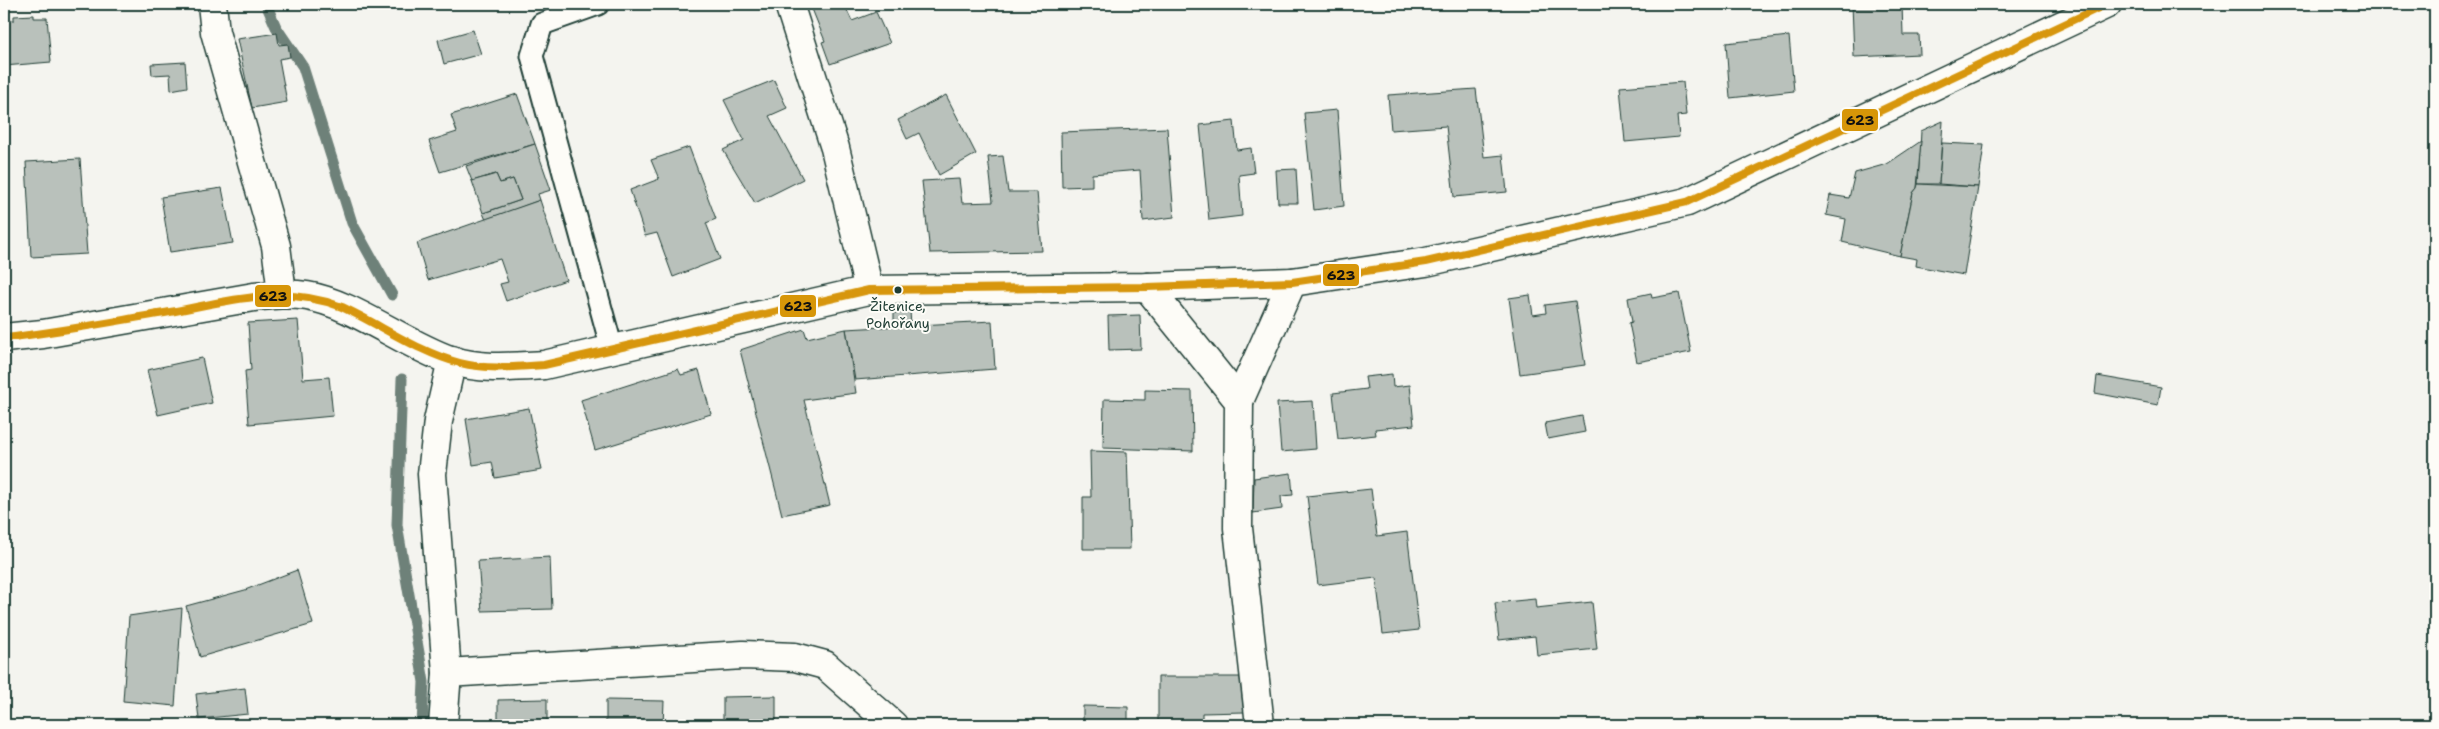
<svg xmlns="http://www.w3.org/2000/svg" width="2439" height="729" viewBox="0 0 2439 729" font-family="'Shantell Sans',sans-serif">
<rect width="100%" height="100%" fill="#f4f4ef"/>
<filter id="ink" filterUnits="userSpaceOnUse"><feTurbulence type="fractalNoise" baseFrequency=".02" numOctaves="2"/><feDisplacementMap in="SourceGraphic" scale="10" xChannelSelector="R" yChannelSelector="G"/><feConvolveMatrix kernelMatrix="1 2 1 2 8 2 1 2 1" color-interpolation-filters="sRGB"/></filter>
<g filter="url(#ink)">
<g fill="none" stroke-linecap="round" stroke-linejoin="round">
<g stroke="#6e8179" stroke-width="11">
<polyline points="266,4 276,27 303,67 352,223 392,295"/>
<polyline points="402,379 397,525 424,682 422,725"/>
</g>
</g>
<g fill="#b9c1bb" stroke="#1f3d34">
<polygon points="810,4 844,4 852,21 876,12 890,43 830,64 822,42 825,41"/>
<polygon points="1852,4 1902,4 1903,35 1919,35 1920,54 1854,57"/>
<polygon points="34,15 34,18 47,18 51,62 4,66 4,21 14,20 14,16"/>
<polygon points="473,30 481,54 444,64 438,40"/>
<polygon points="277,33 279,45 288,44 290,57 279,59 287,102 252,108 237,39"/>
<polygon points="1789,36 1794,91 1730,98 1726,43"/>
<polygon points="185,62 187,87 171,90 170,74 152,75 151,64"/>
<polygon points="774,80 787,108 769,116 803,179 755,203 723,150 744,140 724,100"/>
<polygon points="1683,82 1686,115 1677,116 1679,137 1625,142 1620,87"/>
<polygon points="1476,89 1484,157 1503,155 1507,192 1454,197 1446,126 1391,130 1388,95"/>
<polygon points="517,94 535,144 440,172 429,141 457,132 451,115"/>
<polygon points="946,95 976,154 939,175 919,133 907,139 898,120"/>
<polygon points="1337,110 1344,206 1314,210 1304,113"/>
<polygon points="1234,121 1237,150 1251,148 1254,173 1239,175 1242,216 1209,220 1200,125"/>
<polygon points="1943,121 1939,184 1918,184 1921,131"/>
<polygon points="1167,128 1174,217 1143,221 1140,170 1092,174 1092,186 1062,187 1061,132"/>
<polygon points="1921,141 1917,188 1913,193 1900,256 1842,242 1846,219 1826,215 1830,195 1849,198 1855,173 1887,164"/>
<polygon points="1942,143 1984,145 1978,187 1939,184"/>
<polygon points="535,144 551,190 538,194 540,200 486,220 483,213 521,200 513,179 500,183 496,174 472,181 466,166"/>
<polygon points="689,147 716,219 706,223 720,259 673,277 657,233 645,236 630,190 659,179 651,160"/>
<polygon points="1003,156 1008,192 1037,192 1042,251 930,253 922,181 959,179 962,203 993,202 988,157"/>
<polygon points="80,159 87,254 31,257 26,162"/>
<polygon points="1296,169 1298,203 1278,203 1276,170"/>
<polygon points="496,174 500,183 513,179 521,200 483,213 472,181"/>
<polygon points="1918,184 1978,187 1964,275 1916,266 1917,259 1900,256 1913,193 1917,188"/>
<polygon points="222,188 233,243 170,252 161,197"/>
<polygon points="540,200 566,280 506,301 500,284 508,282 500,259 428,280 417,243"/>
<polygon points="1651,293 1652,298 1679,293 1691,352 1637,362 1629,323 1632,322 1628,298"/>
<polygon points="1530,295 1533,315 1546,313 1545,305 1575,301 1585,365 1520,374 1509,298"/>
<polygon points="910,311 911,326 894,326 894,313"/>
<polygon points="1140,315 1141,349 1109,350 1108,316"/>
<polygon points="298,320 303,379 329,377 333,416 249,424 245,371 251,370 248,323"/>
<polygon points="992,321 995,369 855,380 846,329"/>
<polygon points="804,329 807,338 846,329 856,393 804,400 830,505 782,515 740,350"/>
<polygon points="202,358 212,403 158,415 147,370"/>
<polygon points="678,369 681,375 699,370 711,414 595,450 581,400"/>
<polygon points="1392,374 1393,387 1410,385 1414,425 1375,429 1376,435 1338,439 1333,393 1367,389 1365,377"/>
<polygon points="2097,376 2161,387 2158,405 2095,393"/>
<polygon points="1145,390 1192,391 1193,451 1103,448 1104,399 1145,400"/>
<polygon points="1313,401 1316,449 1281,452 1277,403"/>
<polygon points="529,408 542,470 495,478 492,462 473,465 466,419"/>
<polygon points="1582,416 1585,432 1548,439 1545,423"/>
<polygon points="1090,451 1127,452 1130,549 1083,549 1083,497 1091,497"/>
<polygon points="1291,473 1293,495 1281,496 1282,509 1253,513 1254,478"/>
<polygon points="1371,489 1377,536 1407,532 1419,630 1383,634 1376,578 1318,585 1307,496"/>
<polygon points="550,557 552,609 482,611 478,561"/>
<polygon points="297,570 313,624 200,657 186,606 245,590"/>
<polygon points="1535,599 1536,608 1592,602 1597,649 1537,655 1535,636 1499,640 1495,603"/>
<polygon points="182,608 175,706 123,701 129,616"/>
<polygon points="1158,677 1240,677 1244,712 1202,713 1202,725 1158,725"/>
<polygon points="245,688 248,714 199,719 196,694"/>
<polygon points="776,696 776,725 723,725 723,697"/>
<polygon points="547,699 547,725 498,725 498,700"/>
<polygon points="606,700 664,701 663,725 606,725"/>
<polygon points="1083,706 1128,707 1128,725 1083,725"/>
</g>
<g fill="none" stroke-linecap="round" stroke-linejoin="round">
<g stroke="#1f3d34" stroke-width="25">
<polyline id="service" points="598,4 542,24 532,56 612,349"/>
</g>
<g stroke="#1f3d34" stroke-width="31">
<g id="minor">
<polyline points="212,4 215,32 276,246 282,293"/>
<polyline points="789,4 835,148 869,290"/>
<polyline points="1147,287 1239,401 1238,528 1260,725"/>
<polyline points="1239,401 1292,282"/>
<polyline points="447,673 743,655 795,657 825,665 893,725"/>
<polyline points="443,725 447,673 432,474 438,421 452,360"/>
</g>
</g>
<g stroke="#1f3d34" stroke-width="31">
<path id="tertiary" d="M4,338L43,334L254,297C272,295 289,293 307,296C352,303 404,344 450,360C480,370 512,367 544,365L869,290L1147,287L1292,282L1426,262L1687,202L2107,4"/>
</g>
<use href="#service" stroke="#fdfcf7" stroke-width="21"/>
<use href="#minor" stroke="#fdfcf7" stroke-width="28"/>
<use href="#tertiary" stroke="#fdfcf7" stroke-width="28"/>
<g stroke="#fdfcf7" stroke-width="11">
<path id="bus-1" d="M4,338C60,332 115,321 170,312C230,301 282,284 342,307C381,325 418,352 460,363C487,370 516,367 544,365L869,290L1147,287L1292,282L1426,262L1687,202L2107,4"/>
</g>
<use href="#bus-1" stroke="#d79608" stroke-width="8"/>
</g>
</g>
<circle fill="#1f3d34" stroke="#fdfcf7" stroke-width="2" cx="898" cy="290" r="4.5"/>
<g text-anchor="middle" stroke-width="4" stroke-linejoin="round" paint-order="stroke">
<g font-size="14" fill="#1f3d34" stroke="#fdfcf7">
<text x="898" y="311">Žitenice,<tspan x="898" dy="17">Pohořany</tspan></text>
</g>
</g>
<g stroke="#fdfcf7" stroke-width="2">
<rect x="1841" y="108" width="38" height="24" rx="5" fill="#d79608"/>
<rect x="1322" y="263" width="38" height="24" rx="5" fill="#d79608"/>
<rect x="254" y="284" width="38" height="24" rx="5" fill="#d79608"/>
<rect x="779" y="294" width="38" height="24" rx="5" fill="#d79608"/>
</g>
<g font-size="14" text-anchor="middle" font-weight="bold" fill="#111">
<text x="1860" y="125">623</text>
<text x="1341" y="280">623</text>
<text x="273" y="301">623</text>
<text x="798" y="311">623</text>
</g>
<rect width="2439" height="729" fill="none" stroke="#fdfcf7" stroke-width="20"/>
<rect x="10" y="10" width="2419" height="709" fill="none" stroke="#1f3d34" stroke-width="2" filter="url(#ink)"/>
</svg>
